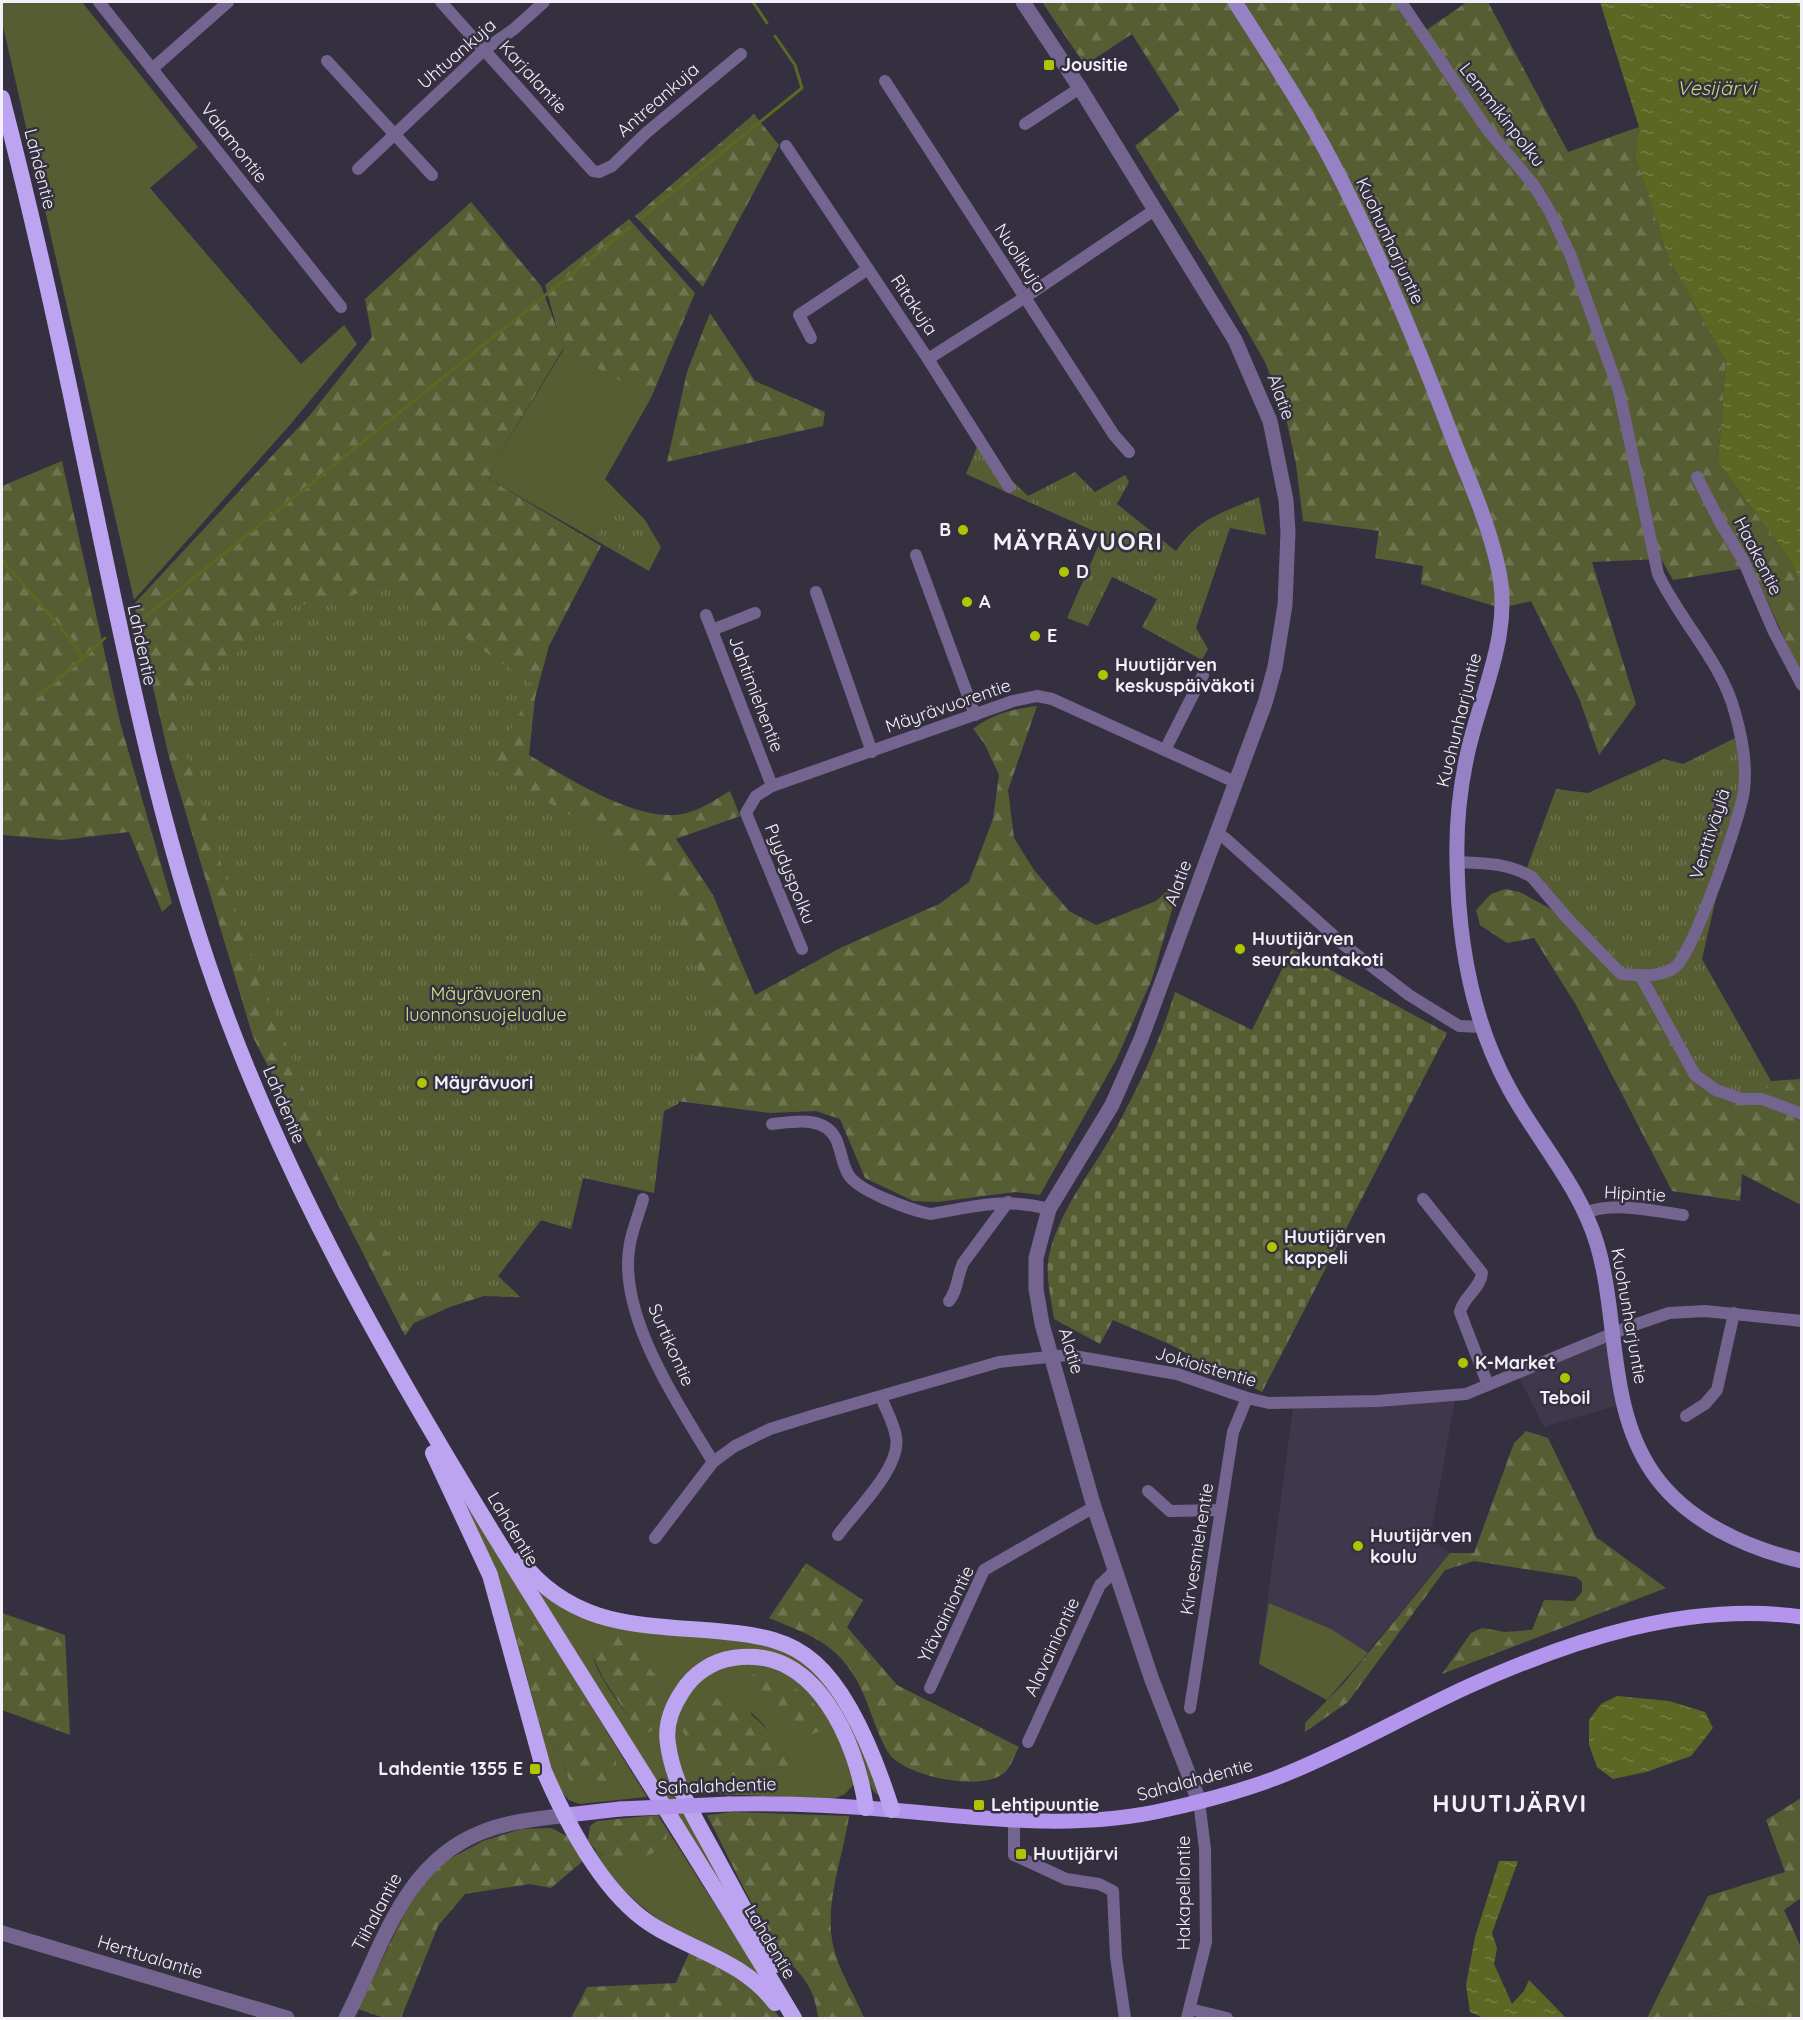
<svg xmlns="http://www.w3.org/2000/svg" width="1803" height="2020" viewBox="0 0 1803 2020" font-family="Quicksand,sans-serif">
<defs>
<pattern id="forest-firs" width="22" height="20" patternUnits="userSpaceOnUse" patternTransform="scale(1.5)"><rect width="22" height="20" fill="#565d33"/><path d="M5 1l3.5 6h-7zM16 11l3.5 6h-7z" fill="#6f7551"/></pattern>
<pattern id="cemetery-stones" width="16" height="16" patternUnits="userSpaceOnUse" patternTransform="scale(1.5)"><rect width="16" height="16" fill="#565d33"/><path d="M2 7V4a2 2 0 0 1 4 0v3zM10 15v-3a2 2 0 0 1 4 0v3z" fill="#6f7551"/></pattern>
<pattern id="park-tufts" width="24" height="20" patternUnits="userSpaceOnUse" patternTransform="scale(1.5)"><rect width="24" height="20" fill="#565d33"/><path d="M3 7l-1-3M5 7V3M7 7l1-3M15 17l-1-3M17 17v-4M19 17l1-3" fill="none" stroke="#6f7551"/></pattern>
<pattern id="water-ripples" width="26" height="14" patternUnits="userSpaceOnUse" patternTransform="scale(1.5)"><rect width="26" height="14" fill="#5d6724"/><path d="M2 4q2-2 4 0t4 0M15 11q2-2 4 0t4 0" fill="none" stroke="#757d45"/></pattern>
</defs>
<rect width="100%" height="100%" fill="#35303f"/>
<g fill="#3f384d">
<polygon points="1617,1331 1629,1402 1544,1427 1515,1369"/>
<polygon points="1455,1400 1430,1539 1450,1553 1327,1700 1259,1664 1293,1408"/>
</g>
<g fill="#565d33" fill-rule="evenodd">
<polygon points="2,2 82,2 198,147 150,188 301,364 344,325 357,344 289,426 134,600 2,22"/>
<polygon points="564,349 651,398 605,479 645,520 661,547 649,571 489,479 503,448"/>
<path d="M457,1488L647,1797L579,1804L569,1800L560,1790L543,1748ZM516,1596L605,1736L569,1780L559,1753L542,1732L508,1607Z"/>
<path d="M535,1589L560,1604L760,1640L811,1665L849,1718L881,1797L874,1792L814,1681L726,1654L664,1721L729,1897ZM591,1638L634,1725C618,1700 588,1668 591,1638Z"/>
<polygon points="1269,1603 1331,1629 1368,1653 1327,1700 1259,1664"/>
<path d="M743,1662L781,1670L813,1693L838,1730L855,1783L845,1794L833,1799L691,1793L675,1753L674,1723L683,1700L709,1673ZM751,1712L763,1724L791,1761L787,1766L775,1768L760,1775Z"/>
<path d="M661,1820L763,1980C702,1944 627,1915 594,1848L603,1856L667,1833Z"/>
<polygon points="1750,2004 1776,2018 1697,2018"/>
</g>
<g fill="url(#forest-firs)">
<polygon points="1042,2 1401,2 1422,33 1467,2 1488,2 1568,152 1639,127 1635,155 1668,257 1726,362 1718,462 1790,560 1801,586 1801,675 1752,567 1673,580 1661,559 1592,562 1636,704 1599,755 1579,698 1531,601 1501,608 1421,584 1423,566 1375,558 1379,531 1303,521 1296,464 1286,418 1265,362 1211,268 1135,146 1180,110 1132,34 1085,65"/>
<polygon points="754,114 779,145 703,287 635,216"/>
<path d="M471,202L541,286L558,332L545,285L629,219L695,293L651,398L563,349L503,448L489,479L601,546L549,646L535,698L529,755C568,778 644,828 690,812C704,808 717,798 730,791L740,816L676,839L713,895L755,995L840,948L939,904L969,882L993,819L999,775L984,743L973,729C992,714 1013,709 1037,706L1008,790L1014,838L1034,870L1069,911L1096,925L1156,901L1181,879L1152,979L1117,1058L1040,1195L1015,1192L938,1202L913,1201L865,1178L840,1119L816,1111L770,1113L669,1100L583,1178L571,1229L541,1220L498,1276L520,1297L484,1296L450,1307L414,1323L405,1336L253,1037L169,757L134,604L310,415L372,337L365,299Z"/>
<polygon points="710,313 755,381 825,412 823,426 667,462 687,372"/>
<polygon points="62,461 120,722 172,903 162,912 129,832 62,840 2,835 2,486"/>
<polygon points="1505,889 1520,892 1567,918 1762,1099 1771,1081 1801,1079 1801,1205 1742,1174 1740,1201 1672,1191 1576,1005 1534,938 1507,943 1480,925 1476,910 1491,894"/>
<polygon points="1526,1431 1548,1438 1596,1537 1666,1588 1442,1674 1471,1633 1482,1628 1505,1632 1532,1630 1544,1600 1574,1601 1582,1592 1582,1582 1576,1577 1474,1561 1445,1570 1348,1702 1305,1732 1305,1723 1343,1684 1450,1553 1474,1553 1514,1443"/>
<path d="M806,1563L863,1600L847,1627L897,1685L1019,1747C1015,1754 1012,1765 1006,1771C986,1794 901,1776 888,1752C870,1721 868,1690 844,1662C826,1639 795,1629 769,1618Z"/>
<polygon points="513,1596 519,1598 605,1736 616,1761 616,1772 610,1783 598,1789 580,1787 569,1780 559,1753 542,1732 508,1607"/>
<polygon points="2,1613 65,1635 70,1735 2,1710"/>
<polygon points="603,1632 622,1636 658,1678 661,1708 655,1729 647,1733 634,1725 604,1680 590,1651 591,1638"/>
<path d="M758,1672C786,1679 811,1695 826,1720L822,1730L810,1735L770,1716L747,1690L749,1677Z"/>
<path d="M707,1696C751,1705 766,1726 791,1761V1766L775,1768L751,1779C709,1770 706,1768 683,1732C686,1714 691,1706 707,1696Z"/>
<polygon points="1801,1798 1801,1898 1784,1910 1801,1947 1801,2018 1776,2018 1750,2004 1697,2018 1647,2018 1708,1896 1785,1872 1766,1820"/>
<path d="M733,1812L849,1816C843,1858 824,1902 833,1945C838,1970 855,1995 864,2018L818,2017C813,1976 792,1971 772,1939C748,1899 728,1856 707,1815Z"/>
<path d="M658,1815C661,1821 668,1829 667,1836C666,1844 659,1850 653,1853C628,1865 604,1865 588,1840L590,1826L597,1821Z"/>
<polygon points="551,1828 571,1838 583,1861 551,1888 530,1884 465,1894 438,1926 401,2018 384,2018 358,2009 414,1894 442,1863 483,1841 521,1829"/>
<path d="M689,1953C724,1969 758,1987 780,2018H571L587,1987L676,1983Z"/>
</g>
<path fill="url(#cemetery-stones)" d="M1292,949L1447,1033L1262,1392L1191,1357C1181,1347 1130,1328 1113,1320L1100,1344L1054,1319C1051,1297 1044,1273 1050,1251C1062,1206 1093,1170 1115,1130C1139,1086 1160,1041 1175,992L1252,1030Z"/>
<g fill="url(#park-tufts)">
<path d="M977,447L1028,496L1075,472L1095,492L1125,475L1129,482L1117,504L1176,551C1198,518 1224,512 1259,497L1266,535L1230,528L1196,628L1208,649L1202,660L1142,627L1157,599L1112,577L1088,626L1067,618L1103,535L966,474Z"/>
<polygon points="617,506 640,525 648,545 642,560 597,536"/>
<polygon points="392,587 535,686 489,768 580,821 674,907 714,1013 678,1104 664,1111 654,1193 583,1178 571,1229 541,1220 498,1276 520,1297 415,1291 342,1188 244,935 177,726 180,698 295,606"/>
<polygon points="1741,735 1745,772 1702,959 1771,1081 1762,1099 1742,1099 1695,1075 1621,974 1525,873 1556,789 1588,793 1664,759 1683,764"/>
</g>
<g fill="url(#water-ripples)">
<polygon points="1600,2 1801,2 1801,586 1790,560 1718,462 1726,362 1668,257 1635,155 1639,127"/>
<polygon points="1617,1696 1669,1701 1705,1712 1713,1728 1691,1756 1646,1772 1613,1779 1597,1767 1589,1745 1589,1720 1601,1704"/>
<polygon points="1499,1861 1518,1861 1492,1933 1497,1948 1494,1964 1512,2004 1524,1991 1529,1980 1566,2018 1484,2018 1470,2012 1466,1985 1475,1937"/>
</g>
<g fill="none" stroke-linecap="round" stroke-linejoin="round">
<g stroke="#5d6724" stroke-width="3">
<polyline points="753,2 767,23"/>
<polyline points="641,218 802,88 795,65 775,36"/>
<polyline points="2,560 73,642 83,658 38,696"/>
<polyline points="144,618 630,227"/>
<polyline points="83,658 105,638"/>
</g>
<g stroke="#736590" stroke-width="12">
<polyline points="99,2 341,307"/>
<polyline points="441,2 593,171 599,172 612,166 646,133 741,54"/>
<path d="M1401,2L1486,128L1533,184L1549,210L1570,254L1619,391L1658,574C1680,621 1722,662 1735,713C1742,737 1747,765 1744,790C1741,816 1693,955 1674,968C1659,978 1638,975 1621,974L1567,918L1532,877C1507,863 1485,863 1457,862"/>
<polyline points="327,61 432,175"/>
<polyline points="152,69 228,2"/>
<polyline points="885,81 1114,435 1129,452"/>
<polyline points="1025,124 1080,88"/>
<polyline points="786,146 928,359 1009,487"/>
<polyline points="358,169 484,50 514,29 544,2"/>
<polyline points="811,338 799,315 868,269"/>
<polyline points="928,359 1024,298 1156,209"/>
<polyline points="1697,477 1721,524 1743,560 1773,630 1802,685"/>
<polyline points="916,555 975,715"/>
<polyline points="816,592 872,752"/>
<polyline points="706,615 772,786"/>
<polyline points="712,630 755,613"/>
<polyline points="1165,750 1203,675"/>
<polyline points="1217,833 1226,839 1344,945 1409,995 1459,1026 1481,1027"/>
<polyline points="802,949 746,813 756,796 772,786 1013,701 1037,696 1052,699 1235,782"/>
<polyline points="1640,975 1695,1075 1716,1090 1742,1099 1762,1099 1802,1114"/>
<path d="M772,1124C793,1122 824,1115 836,1139C841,1150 842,1163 848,1174C857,1191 911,1210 930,1214C974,1207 1005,1197 1049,1209"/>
<path d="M643,1199C639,1214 633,1228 630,1243C616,1314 678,1403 713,1462"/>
<path d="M1423,1199L1482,1273C1481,1288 1463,1297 1460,1312L1488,1385"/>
<path d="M1585,1213C1614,1201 1653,1211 1683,1215"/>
<path d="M949,1301C958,1290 957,1276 963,1263L1008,1202"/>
<polyline points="1686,1416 1705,1404 1717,1390 1734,1313"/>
<polyline points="1148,1491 1170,1511 1221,1510"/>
<path d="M838,1535C855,1511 902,1467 896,1437C894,1423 886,1410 881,1397"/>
<polyline points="655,1538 713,1462 735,1446 770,1429 815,1415 999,1362 1068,1355 1177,1374 1247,1398 1269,1403 1377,1401 1466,1394 1631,1326 1669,1313 1705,1311 1802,1321"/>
<polyline points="930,1688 984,1570 1094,1507"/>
<polyline points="1190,1708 1233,1432 1247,1398"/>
<polyline points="1028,1742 1100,1585 1115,1571"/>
<polyline points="1014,1821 1014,1855 1066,1879 1099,1884 1113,1891 1116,1957 1125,2018"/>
<polyline points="1190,2009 1227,2018"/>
<polyline points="1187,2018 1206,1942 1205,1849 1199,1801"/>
</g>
<g stroke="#736590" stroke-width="15">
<polyline points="1023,2 1080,88 1235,340 1270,421 1286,500 1288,532 1285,605 1275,667 1265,703 1141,1039 1112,1105 1049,1209 1036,1258 1036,1289 1042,1324 1094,1507 1152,1680 1199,1801"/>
<polyline points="2,1933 287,2018"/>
<path d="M346,2018C382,1949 402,1863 482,1832C509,1821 538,1819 567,1815"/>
</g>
<path stroke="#9781c5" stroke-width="15" d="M1235,2C1268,54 1302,105 1331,160C1377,248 1416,341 1451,434C1468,478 1488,521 1498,567C1513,630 1483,688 1469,747C1460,785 1456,822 1457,861C1458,940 1471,1020 1510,1090C1538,1141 1580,1187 1597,1244C1619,1318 1607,1407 1653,1473C1686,1521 1746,1548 1802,1561"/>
<g stroke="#b395ed" stroke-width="15">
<path d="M729,1804C783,1803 837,1805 891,1810C983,1818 1077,1831 1169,1809C1208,1800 1249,1789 1286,1774C1348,1749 1406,1715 1467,1687C1571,1640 1687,1601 1802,1617"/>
<polyline points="567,1815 620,1809"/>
</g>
<g stroke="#bda4f0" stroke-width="16">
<path d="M2,98C32,214 58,331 82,448C123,641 158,834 228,1020C295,1198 389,1363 488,1525C589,1690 695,1852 794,2018"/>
<path d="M433,1453L490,1575L544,1771C567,1824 606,1899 657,1928C698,1952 745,1963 775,2003"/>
<path d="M520,1560C575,1631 646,1624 726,1632C758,1635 790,1640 815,1663C852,1696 877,1763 892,1810"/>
<path d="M775,1965C754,1928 734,1890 714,1853C695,1818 673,1783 668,1744C665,1726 672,1707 682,1692C693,1674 712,1661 733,1658C816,1644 857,1743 866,1808"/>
</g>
<polyline stroke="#b395ed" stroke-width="15" points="620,1809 729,1804"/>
</g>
<g fill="#b0c500" stroke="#35303f" stroke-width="2">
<rect x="1043" y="59" width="12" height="12" rx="3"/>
<circle cx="963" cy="530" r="6"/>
<circle cx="1064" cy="572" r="6"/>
<circle cx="967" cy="602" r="6"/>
<circle cx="1035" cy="636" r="6"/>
<circle cx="1103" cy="675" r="6"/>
<circle cx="1240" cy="949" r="6"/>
<circle cx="422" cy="1083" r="6"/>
<circle cx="1272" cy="1247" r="6"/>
<circle cx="1463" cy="1363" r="6"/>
<circle cx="1565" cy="1378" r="6"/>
<circle cx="1358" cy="1546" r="6"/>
<rect x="529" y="1763" width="12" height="12" rx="3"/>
<rect x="973" y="1799" width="12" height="12" rx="3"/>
<rect x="1015" y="1848" width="12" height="12" rx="3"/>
</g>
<g text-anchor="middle" stroke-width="5" stroke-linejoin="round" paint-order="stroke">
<g font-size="18" fill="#f3f0fa" stroke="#35303f">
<text transform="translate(457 54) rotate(-41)" y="6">Uhtuankuja</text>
<text transform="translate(533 77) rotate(48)" y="6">Karjalantie</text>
<text transform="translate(658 100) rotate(-41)" y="6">Antreankuja</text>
<text transform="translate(1502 115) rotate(52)" y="6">Lemmikinpolku</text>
<text transform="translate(234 143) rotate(52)" y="6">Valamontie</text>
<text transform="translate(40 169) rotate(76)" y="6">Lahdentie</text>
<text transform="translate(1390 241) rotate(65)" y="6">Kuohunharjuntie</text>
<text transform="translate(1020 258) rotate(57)" y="6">Nuolikuja</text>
<text transform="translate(914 305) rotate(56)" y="6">Ritakuja</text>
<text transform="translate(1281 397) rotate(70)" y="6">Alatie</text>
<text transform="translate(1758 556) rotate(63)" y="6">Haakentie</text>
<text transform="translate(142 645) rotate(78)" y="6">Lahdentie</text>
<text transform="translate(756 694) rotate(69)" y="6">Jahtimiehentie</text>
<text transform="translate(948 706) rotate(-19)" y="6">Mäyrävuorentie</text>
<text transform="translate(1459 720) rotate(-76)" y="6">Kuohunharjuntie</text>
<text transform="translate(1710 834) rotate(-72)" y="6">Venttiväylä</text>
<text transform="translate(790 874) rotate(68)" y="6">Pyydyspolku</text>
<text transform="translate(1178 883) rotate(-70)" y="6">Alatie</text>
<text transform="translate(284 1105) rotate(67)" y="6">Lahdentie</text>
<text transform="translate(1635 1194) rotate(3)" y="6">Hipintie</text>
<text transform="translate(1629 1316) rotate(80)" y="6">Kuohunharjuntie</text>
<text transform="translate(671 1345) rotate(66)" y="6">Surtikontie</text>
<text transform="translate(1071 1351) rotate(73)" y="6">Alatie</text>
<text transform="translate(1206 1367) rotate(16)" y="6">Jokioistentie</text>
<text transform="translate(513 1529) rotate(59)" y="6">Lahdentie</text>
<text transform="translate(1197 1549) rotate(-81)" y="6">Kirvesmiehentie</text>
<text transform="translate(946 1614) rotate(-64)" y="6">Ylävainiontie</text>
<text transform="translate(1052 1647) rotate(-65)" y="6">Alavainiontie</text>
<text transform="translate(1195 1780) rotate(-15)" y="6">Sahalahdentie</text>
<text transform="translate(717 1786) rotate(-2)" y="6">Sahalahdentie</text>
<text transform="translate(1184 1893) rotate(-90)" y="6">Hakapellontie</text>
<text transform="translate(377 1912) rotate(-62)" y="6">Tiihalantie</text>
<text transform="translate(770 1942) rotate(59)" y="6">Lahdentie</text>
<text transform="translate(150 1957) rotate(17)" y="6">Herttualantie</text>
</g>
<g font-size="18" font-weight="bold" fill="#f3f0fa" stroke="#35303f" text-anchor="start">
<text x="1061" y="71">Jousitie</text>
<text x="951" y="536" text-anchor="end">B</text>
<text x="1076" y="578">D</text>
<text x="979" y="608">A</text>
<text x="1047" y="642">E</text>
<text x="1115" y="671">Huutijärven<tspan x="1115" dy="21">keskuspäiväkoti</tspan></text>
<text x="1252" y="945">Huutijärven<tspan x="1252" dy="21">seurakuntakoti</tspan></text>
<text x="434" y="1089">Mäyrävuori</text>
<text x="1284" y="1243">Huutijärven<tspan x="1284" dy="21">kappeli</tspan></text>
<text x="1475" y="1369">K-Market</text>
<text x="1565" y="1404" text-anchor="middle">Teboil</text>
<text x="1370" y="1542">Huutijärven<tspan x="1370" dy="21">koulu</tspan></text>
<text x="523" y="1775" text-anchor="end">Lahdentie 1355 E</text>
<text x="991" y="1811">Lehtipuuntie</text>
<text x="1033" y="1860">Huutijärvi</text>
</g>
<g font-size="18" fill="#d6e688" stroke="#35303f">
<text x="486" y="1000">Mäyrävuoren<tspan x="486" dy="21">luonnonsuojelualue</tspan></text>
</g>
<g font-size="20" font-style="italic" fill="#c8d87a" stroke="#35303f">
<text x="1716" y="95">Vesijärvi</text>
</g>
<g font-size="24" font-weight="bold" letter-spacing="1.5" fill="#f3f0fa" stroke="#35303f">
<text x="1078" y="550">MÄYRÄVUORI</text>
<text x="1510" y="1812">HUUTIJÄRVI</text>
</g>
</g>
<rect width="1803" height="2020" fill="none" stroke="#f3f0fa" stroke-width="6"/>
</svg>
